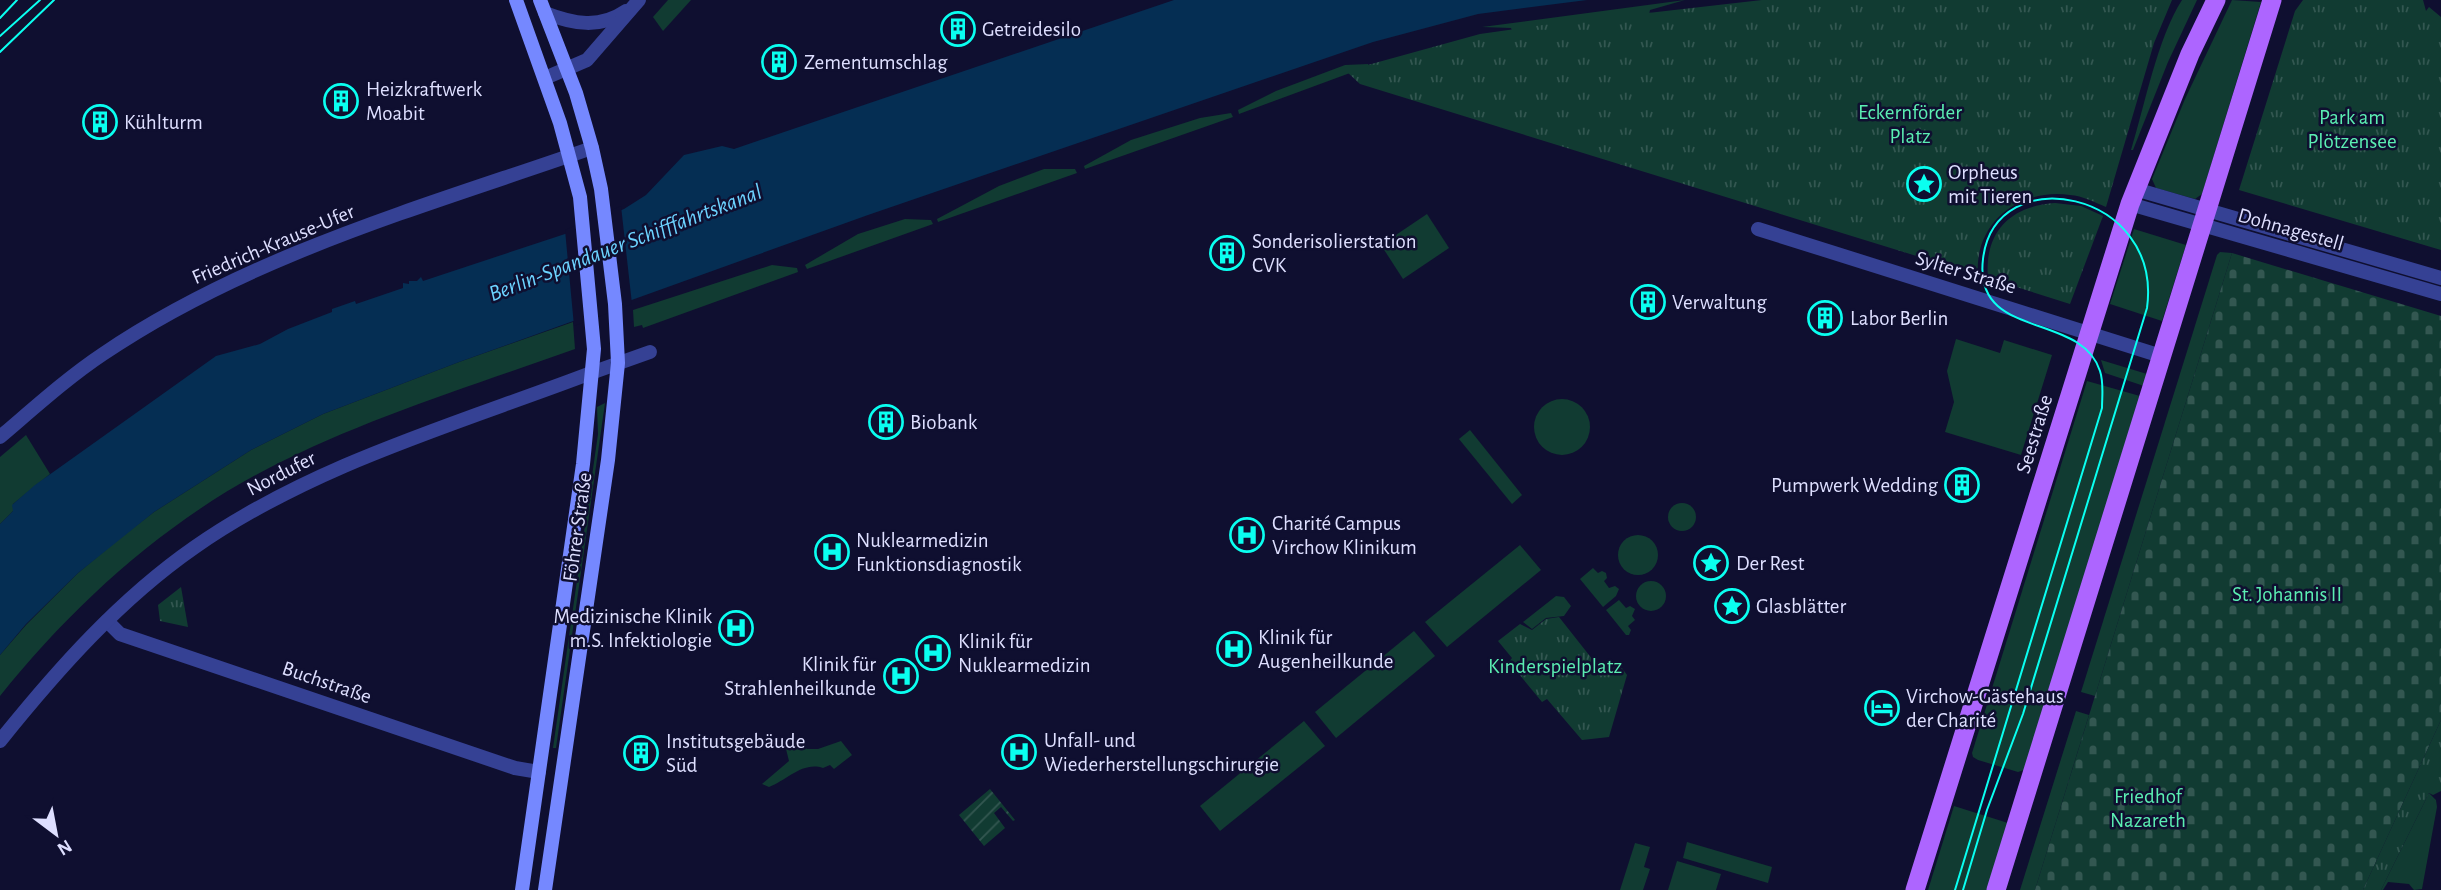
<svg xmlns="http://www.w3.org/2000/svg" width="2441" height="890" viewBox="0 0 2441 890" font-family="'Alegreya Sans',sans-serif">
<defs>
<pattern id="cemetery-stones" width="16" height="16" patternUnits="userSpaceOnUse" patternTransform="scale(1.75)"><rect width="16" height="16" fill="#113b32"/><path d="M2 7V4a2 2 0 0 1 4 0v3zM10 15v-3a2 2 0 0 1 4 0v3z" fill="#335751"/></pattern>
<pattern id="park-tufts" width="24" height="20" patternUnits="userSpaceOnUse" patternTransform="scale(1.75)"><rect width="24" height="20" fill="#113b32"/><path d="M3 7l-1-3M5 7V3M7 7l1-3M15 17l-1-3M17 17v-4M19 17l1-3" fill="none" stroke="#335751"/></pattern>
<pattern id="garden-furrows" width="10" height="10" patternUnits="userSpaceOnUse" patternTransform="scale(1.75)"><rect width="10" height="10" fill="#113b32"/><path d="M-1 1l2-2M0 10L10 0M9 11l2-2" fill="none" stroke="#335751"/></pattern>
</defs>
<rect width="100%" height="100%" fill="#0f0f30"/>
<g fill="#113b32">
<polygon points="668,0 691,0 663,31 653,17"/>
<polygon points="1685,0 1650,10 1649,15 1513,33 1511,28 1482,27"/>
<path d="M2182,0H2197L2168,62L2133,150H2131C2145,105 2157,39 2182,0Z"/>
<polygon points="2232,0 2261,2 2202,194 2195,199 2156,188 2152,179 2185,99"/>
<polygon points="1368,64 1369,66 1239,114 1238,110 1276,91 1345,65"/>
<polygon points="1231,113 1233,117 1085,169 1084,166 1131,140 1200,118"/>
<polygon points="1044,169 1075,169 1077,173 938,222 937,219 999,186"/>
<polygon points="1427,214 1449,248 1403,279 1381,245"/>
<polygon points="905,219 931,220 933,224 807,269 805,265 858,234"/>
<polygon points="2134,229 2186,245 2162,321 2110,304"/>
<polygon points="2220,252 2232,253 2095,696 2081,692 2217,255"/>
<polygon points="772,265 797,268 798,272 643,328 642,325 634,327 633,310"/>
<path d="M573,322L575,349C472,386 366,418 269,468C164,522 73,605 0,696V655L26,625L78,573L115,542L154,512L251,450L323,414L459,362Z"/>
<polygon points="1956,339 2000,353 2004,340 2052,355 2021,455 1945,432 1954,402 1947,371"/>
<polygon points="2101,360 2147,374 2144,386 2105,373"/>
<polygon points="2087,381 2140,396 2024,770 2018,772 1978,760 1973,757 1972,753"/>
<circle cx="1562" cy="427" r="28"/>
<polygon points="605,403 556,748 553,748 598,434 597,407"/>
<polygon points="1470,430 1522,495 1512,504 1459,439"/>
<polygon points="26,435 50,474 13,504 13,511 0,524 0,457"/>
<circle cx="1682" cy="517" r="14"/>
<circle cx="1638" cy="555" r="20"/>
<polygon points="1520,545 1541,570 1447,647 1425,622"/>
<polygon points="1593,568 1598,573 1602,571 1606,573 1607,578 1604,581 1609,588 1615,586 1619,589 1616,596 1603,607 1580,579"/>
<circle cx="1651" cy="596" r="15"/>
<polygon points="1556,596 1564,597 1571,606 1564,616 1546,618 1532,629 1523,622"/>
<polygon points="1619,600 1626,608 1630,606 1635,609 1632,616 1635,620 1628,626 1631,630 1629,635 1626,635 1606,610"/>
<polygon points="1414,631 1435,656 1336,738 1315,712"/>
<polygon points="2076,711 2089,715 2035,890 2020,890"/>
<polygon points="1304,721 1325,746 1220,831 1200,806"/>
<path d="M799,741L807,749H818L841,741L852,755L834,769L830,765L823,768C803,761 787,780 769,787L762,784L789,761L786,749Z"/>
<polygon points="2429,793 2436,800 2437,807 2422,889 2414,890 2409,884 2388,882 2383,890 2381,890"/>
<polygon points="1954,806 2008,823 1987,890 1928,890"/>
<polygon points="1687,842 1772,867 1768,883 1683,858"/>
<polygon points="1635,843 1650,847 1644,867 1650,869 1643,890 1620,890"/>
<polygon points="1677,861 1721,874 1716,890 1668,890"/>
</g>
<polygon fill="url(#cemetery-stones)" points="2232,253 2441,316 2441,720 2363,890 2035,890"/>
<g fill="url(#park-tufts)">
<path d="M1762,0H2172L2154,43L2106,207C2094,202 2083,196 2070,195C2020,188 1974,222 1978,275L1360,84L1346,71L1480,34L1543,25Z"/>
<polygon points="2303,0 2423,0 2426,11 2429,7 2441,17 2441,250 2239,190 2295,11"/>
<path d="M2055,203L2081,206L2103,216L2070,304L1988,278C1984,232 2010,206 2055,203Z"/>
<polygon points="181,587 188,627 160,621 158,605"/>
<polygon points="1559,617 1604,674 1619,664 1627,675 1609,737 1582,740 1547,699 1542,702 1509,662 1512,658 1498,641 1520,624 1532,630 1546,619"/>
<polygon points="2441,720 2441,791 2433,795 2429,793 2381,890 2363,890"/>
</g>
<polygon fill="url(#garden-furrows)" points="990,789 1015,820 1013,821 1001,807 994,813 1005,828 984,846 959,815"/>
<polygon fill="#052e53" points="1174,0 1587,0 1478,14 1373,42 868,215 459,362 323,414 251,450 154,512 78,573 26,624 0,655 0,524 13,511 12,505 35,485 216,356 260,344 288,329 332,312 332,309 355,301 356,304 403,288 403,283 409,284 409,281 417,281 421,277 423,281 565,234 624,209 646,195 684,155 722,146 734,149"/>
<polygon fill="#0f0f30" points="621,206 632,304 574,326 565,230"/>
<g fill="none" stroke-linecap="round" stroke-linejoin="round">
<g stroke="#354194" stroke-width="14">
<path d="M545,13C573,24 600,29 626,11"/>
<polyline points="545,78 587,60 639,0"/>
<polyline points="107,621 120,634 515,768 539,772"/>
<path d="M0,741C57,670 120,599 195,547C314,464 457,424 591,373"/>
</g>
<g stroke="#354194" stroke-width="14">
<polyline points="2135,189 2441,278"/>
<polyline points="2130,204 2441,294"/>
<polyline points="1758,229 2161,356"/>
<polyline points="591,373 650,352"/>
<path d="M0,437C33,409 67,378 103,354C251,254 426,206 592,148"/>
</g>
<g stroke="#7588ff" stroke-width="14">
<polyline points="516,0 560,123 580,197 594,349 583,464 522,890"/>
<polyline points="540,0 576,93 592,148 601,189 615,304 618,363 608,460 545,890"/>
</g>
<g stroke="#ad65ff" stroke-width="19">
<polyline points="1915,890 2130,204 2190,54 2216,0"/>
<polyline points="1996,890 2272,0"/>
</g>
<g stroke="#0afff0" stroke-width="2">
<polyline points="0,18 17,0"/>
<polyline points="0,36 40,0"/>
<polyline points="0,52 54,0"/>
<path d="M1955,890L2102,408C2102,396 2104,383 2100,371C2081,311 1973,341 1983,259C1995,158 2163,190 2147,308L2023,714L1987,810L1963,890"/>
</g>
</g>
<defs>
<g id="building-ring" transform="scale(1.75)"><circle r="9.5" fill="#0f0f30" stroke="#0afff0" stroke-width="1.5"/><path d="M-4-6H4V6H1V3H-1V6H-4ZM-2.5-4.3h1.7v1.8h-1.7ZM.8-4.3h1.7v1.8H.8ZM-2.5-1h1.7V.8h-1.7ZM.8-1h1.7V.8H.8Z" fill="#0afff0"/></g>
<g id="sight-ring" transform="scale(1.75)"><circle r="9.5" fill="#0f0f30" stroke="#0afff0" stroke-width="1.5"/><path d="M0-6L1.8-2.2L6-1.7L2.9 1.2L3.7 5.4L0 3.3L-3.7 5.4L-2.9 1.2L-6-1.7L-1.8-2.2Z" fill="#0afff0"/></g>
<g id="hospital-ring" transform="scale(1.75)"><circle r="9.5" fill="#0f0f30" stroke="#0afff0" stroke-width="1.5"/><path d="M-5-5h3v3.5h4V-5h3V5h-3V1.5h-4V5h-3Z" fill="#0afff0"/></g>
<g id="hotel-ring" transform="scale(1.75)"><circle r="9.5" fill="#0f0f30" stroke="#0afff0" stroke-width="1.5"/><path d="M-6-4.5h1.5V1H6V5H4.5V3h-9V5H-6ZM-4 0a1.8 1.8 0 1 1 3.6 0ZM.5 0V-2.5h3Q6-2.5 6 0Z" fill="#0afff0"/></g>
</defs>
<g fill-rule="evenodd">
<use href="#building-ring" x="958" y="29"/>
<use href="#building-ring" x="779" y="62"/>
<use href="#building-ring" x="341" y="101"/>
<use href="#building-ring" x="100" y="122"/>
<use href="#sight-ring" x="1924" y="184"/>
<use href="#building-ring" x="1227" y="253"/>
<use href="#building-ring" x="1648" y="302"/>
<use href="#building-ring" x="1825" y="318"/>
<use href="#building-ring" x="886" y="422"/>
<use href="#building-ring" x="1962" y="485"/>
<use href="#hospital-ring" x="1247" y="535"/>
<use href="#hospital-ring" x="832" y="552"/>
<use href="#sight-ring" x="1711" y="563"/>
<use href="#sight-ring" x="1732" y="606"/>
<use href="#hospital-ring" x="736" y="628"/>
<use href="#hospital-ring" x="1234" y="649"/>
<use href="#hospital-ring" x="933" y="653"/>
<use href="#hospital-ring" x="901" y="676"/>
<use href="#hotel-ring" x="1882" y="708"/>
<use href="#hospital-ring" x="1019" y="752"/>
<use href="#building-ring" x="641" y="753"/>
</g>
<g text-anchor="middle" stroke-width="5" stroke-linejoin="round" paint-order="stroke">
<g font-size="21" fill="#dedfff" stroke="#0f0f30" text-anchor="start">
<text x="982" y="36">Getreidesilo</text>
<text x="804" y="69">Zementumschlag</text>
<text x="366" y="96">Heizkraftwerk<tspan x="366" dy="24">Moabit</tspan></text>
<text x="124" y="129">Kühlturm</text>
<text x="1948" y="179">Orpheus<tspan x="1948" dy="24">mit Tieren</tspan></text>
<text x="1252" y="248">Sonderisolierstation<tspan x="1252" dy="24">CVK</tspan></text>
<text x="1672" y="309">Verwaltung</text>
<text x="1850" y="325">Labor Berlin</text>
<text x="910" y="429">Biobank</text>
<text x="1938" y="492" text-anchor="end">Pumpwerk Wedding</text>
<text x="1272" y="530">Charité Campus<tspan x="1272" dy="24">Virchow Klinikum</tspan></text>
<text x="856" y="547">Nuklearmedizin<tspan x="856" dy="24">Funktionsdiagnostik</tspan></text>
<text x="1736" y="570">Der Rest</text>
<text x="1756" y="613">Glasblätter</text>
<text x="712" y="623" text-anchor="end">Medizinische Klinik<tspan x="712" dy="24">m.S. Infektiologie</tspan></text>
<text x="1258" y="644">Klinik für<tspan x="1258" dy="24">Augenheilkunde</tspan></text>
<text x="958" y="648">Klinik für<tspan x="958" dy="24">Nuklearmedizin</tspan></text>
<text x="876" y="671" text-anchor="end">Klinik für<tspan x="876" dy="24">Strahlenheilkunde</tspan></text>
<text x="1906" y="703">Virchow-Gästehaus<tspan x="1906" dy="24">der Charité</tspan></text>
<text x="1044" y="747">Unfall- und<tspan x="1044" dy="24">Wiederherstellungschirurgie</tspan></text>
<text x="666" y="748">Institutsgebäude<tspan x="666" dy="24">Süd</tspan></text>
</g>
<g font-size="21" fill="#5beeb2" stroke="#0f0f30">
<text x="1910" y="119">Eckernförder<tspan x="1910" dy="24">Platz</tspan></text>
<text x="2352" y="124">Park am<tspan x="2352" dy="24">Plötzensee</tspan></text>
<text x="2287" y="601">St. Johannis II</text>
<text x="1555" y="673">Kinderspielplatz</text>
<text x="2148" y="803">Friedhof<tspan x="2148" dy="24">Nazareth</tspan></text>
</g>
<g font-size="21" fill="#dedfff" stroke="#0f0f30">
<text transform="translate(2291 229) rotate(16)" y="7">Dohnagestell</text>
<text transform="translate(273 244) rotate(-23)" y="7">Friedrich-Krause-Ufer</text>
<text transform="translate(1966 272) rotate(17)" y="7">Sylter Straße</text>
<text transform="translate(2034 434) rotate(-73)" y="7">Seestraße</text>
<text transform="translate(281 473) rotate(-27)" y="7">Nordufer</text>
<text transform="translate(577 527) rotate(-82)" y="7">Föhrer Straße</text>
<text transform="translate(327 682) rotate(19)" y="7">Buchstraße</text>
</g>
<g font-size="23" font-style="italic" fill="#6cd3ff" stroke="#0f0f30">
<text transform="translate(625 242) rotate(-21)" y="8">Berlin-Spandauer Schifffahrtskanal</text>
</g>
</g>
<g transform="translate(56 834) rotate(148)" stroke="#0f0f30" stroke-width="5" paint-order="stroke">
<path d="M0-5L12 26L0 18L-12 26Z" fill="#dedfff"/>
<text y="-10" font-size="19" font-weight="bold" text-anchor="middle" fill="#dedfff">N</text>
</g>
</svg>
